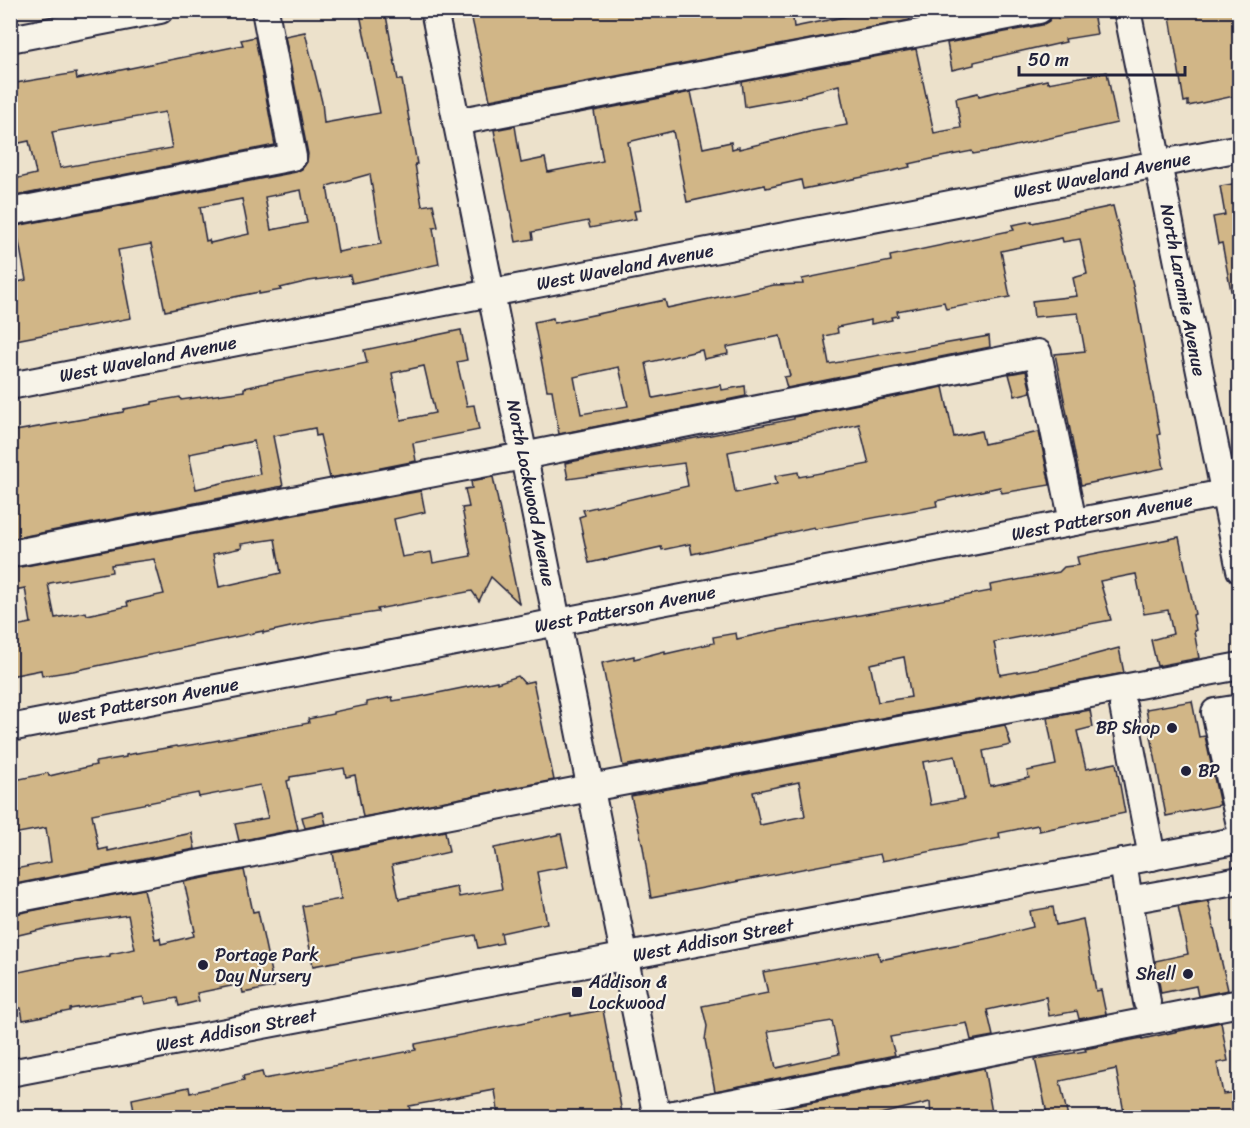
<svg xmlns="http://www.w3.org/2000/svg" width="1250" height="1128" viewBox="0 0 1250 1128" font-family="Sriracha,sans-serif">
<rect width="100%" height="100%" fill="#ece1cb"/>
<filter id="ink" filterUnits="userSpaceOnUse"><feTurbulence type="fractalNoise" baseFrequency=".0167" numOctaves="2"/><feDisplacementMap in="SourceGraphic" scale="12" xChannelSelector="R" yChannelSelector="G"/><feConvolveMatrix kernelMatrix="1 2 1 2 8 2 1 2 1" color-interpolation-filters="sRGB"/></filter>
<g filter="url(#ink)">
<g fill="#d1b687" stroke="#22223b" stroke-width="1.5" fill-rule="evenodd">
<path d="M375,10H385L398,80H402L417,164H415L422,206L433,204L438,227L433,228L439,264L352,283L350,275L309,281L280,288L281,290L259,294V292L165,311L151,244L118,250L131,318L10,341V284L26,280L16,226L296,172L302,169L307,162L308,154L285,36L305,32L322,102L324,123L380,113L360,14ZM370,174L381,244L338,252L327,186ZM301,190L307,223L271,230L265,197ZM242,199L249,234L210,243L209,240L206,241L200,207Z"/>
<polygon points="470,10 792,10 794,27 878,10 908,10 910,20 490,100"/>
<polygon points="1054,10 1057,10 1058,19 1093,13 1097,34 1065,39 1066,42 1044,47 1044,46 974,62 974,65 952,70 947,43 1042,25 1049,21"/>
<polygon points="1169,10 1239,10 1239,95 1188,106 1188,101 1184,102"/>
<path d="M255,37L275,145L10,197V180L36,174L29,141L10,145V84L76,73L77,79L243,45L241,40ZM165,112L172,148L60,168L52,132Z"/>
<polygon points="916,49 934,133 961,128 956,98 978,93 979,96 1047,80 1048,83 1107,72 1117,123 997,150 973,154 972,151 936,158 909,164 910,167 888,172 803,189 801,180 766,188 765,185 687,202 673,131 628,142 641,210 634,211 636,219 590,228 588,221 532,232 533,239 516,242 494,130 515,126 521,163 545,158 548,172 603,161 594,111 691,92 703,148 731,142 732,149 739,147 739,149 813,131 847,125 839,85 805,94 805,96 745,107 742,82"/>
<polygon points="1239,183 1239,290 1231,291 1222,243 1218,244 1213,217 1225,215 1220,186"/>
<path d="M1113,206L1134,290L1160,434L1158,435L1164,468L1081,485L1055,354L1085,351L1078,313L1034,317L1032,301L1077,296L1073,278L1087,274L1080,239L1063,242L1062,238L1001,251L1010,297L946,309L944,302L897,311L898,316L891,317L892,320L871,324V320L837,327L838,333L824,336L829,364L989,336L990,347L787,388L784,377L790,376L780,336L727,347L728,354L704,359L702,350L646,363L653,398L721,385L722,390L745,386L746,396L559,434L552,390H547L534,322L553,318L554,323L665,300L667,308L774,285L803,284L802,279L891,261L890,256L1014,230L1012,225L1032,221V223ZM619,367L628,406L581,414L574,377Z"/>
<path d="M461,330L467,360L457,362L467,406L474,405L479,430L413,443L416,461L330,478L320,435L316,436L315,428L273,436L283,486L10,539V432L123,412L124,409L152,404V402L180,397L181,400L244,391V388L275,381L367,363L364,350ZM424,366L435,413L401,420L392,373ZM254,441L260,474L196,489L189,454Z"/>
<polygon points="1026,371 1031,392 1015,396 1009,374"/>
<path d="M943,387L954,437L981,431L984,444L1039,432L1050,485L1002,493L1000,487L936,501L937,506L815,529L814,527L692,554L690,544L662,550L661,547L589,563L579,517L585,515L583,510L688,486L684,463L568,479L565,463L794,419V417ZM859,424L869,464L799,477L798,472L775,476L777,484L736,493L735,491L728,452L820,434Z"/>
<path d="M493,477L519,603L491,577L479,601L472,591L377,609L378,612L322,620L263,633V631L73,671L42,676L41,670L10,676V627L31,623L25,588L10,591V569L421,491L425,512L394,519L402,557L431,552L433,563L471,556L462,508L469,507L465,489L472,488L471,481ZM275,539L281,573L219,587L213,554L242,548L241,544ZM154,559L164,594L127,602L128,606L87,615L86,612L55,618L48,584L50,583L112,572L111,565Z"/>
<path d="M1179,537L1195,614L1193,615L1196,630L1194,631L1199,658L1157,666L1151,640L1173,634L1168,610L1144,614L1136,574L1100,581L1111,620L994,642L1000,675L1051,666L1119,648L1124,673L623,766L602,663L634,656V659L665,651V654L714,643L713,637L736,633L737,639L773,631L991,591L990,585L1059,572L1064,567L1079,565L1077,557ZM904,657L911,697L878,702L870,664Z"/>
<polygon points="518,676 524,683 533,681 554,780 363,817 355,775 346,777 344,768 290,777 290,780 287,781 298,829 239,841 235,824 268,818 260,785 199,797 198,793 92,814 99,850 108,848 108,851 192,833 195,849 10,885 10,870 51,862 46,828 13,834 10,825 10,781 48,773 49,776 96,765 95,762 126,757 126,755 177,746 178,747 203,743 309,723 308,719 333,714 333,712 367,705 367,702 392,697 393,701 418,697 497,681 497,683"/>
<polygon points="1192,701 1199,737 1205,736 1220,805 1166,816 1146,709"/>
<path d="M1090,710L1093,727L1077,731L1086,769L1116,763L1125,813L1039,831L1038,825L999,833L1000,838L882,861L880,854L651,898L643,847L631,796L1005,725L1011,745L983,751L990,786L1029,778L1027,771L1056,765L1047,718ZM955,756L964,799L931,805L923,762ZM799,782L805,816L760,825L753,792Z"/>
<polygon points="323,812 326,824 305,828 302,817"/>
<polygon points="445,831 449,852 392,865 399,899 457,887 459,897 502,889 494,848 561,834 568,866 537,872 547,923 501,933 503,943 478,948 475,935 313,966 302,906 341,899 333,853"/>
<polygon points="244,870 253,912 258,911 274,987 243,993 241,984 197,993 199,1001 179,1006 177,998 145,1004 143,997 70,1009 70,1011 23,1020 21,1008 17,1008 13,986 17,985 14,973 62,963 110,956 110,954 135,949 128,915 61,925 10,937 10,915 144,889 155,939 160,938 161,944 194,936 193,932 195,931 184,882"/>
<polygon points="1208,901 1228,990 1198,996 1196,986 1161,993 1155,961 1188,954 1178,906"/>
<path d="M1053,907L1056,925L1083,919L1096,991L1101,990L1106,1014L1079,1019L1077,1011L1049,1016L1046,997L987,1010L993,1036L971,1040L967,1023L890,1037L895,1055L715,1091L705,1040L707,1026L702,1006L768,993L763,972L878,952L880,960L989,938L1033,927L1030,911ZM832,1021L839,1054L776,1068L768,1031Z"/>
<polygon points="603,1010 623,1118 499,1118 495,1090 409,1106 410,1110 366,1118 135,1118 132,1099 189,1087 190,1093 244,1080 243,1076 262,1072 264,1079 297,1073 416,1050 415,1044 571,1013 571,1016"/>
<polygon points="1221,1022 1228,1061 1217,1063 1223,1094 1239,1092 1239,1118 1125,1118 1116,1069 1060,1081 1068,1118 1048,1118 1035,1059 1086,1051 1085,1049 1142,1038 1142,1039"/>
<polygon points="984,1068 993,1118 931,1118 930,1102 864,1118 734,1118 902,1085 902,1086"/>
</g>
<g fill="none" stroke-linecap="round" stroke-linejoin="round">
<g stroke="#22223b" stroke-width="30">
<g id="minor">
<polyline points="434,10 657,1118"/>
<polyline points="1127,10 1240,570"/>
<polyline points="10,39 160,10"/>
<polyline points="456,122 1039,10"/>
<polyline points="10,212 293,157 265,10"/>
<polyline points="10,386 1240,148"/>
<polyline points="10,554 523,456 1038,353 1073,522"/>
<polyline points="1123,706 1152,857"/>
<polyline points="1240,708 1215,712 1240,825"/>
<polyline points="10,728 1240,490"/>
<polyline points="1123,862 1129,900 1240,880"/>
<polyline points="10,900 590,788 1240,666"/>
<polyline points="1129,900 1147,1002"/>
<polyline points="10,1073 1240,840"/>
<polyline points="653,1118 1240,1003"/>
</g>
</g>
<use href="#minor" stroke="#f7f3e8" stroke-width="26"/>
</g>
</g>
<g fill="#22223b" stroke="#f7f3e8" stroke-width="2">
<circle cx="1172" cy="728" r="6"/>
<circle cx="1186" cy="771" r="6"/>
<circle cx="203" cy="965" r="6"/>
<circle cx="1188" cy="974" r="6"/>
<rect x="571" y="986" width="12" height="12" rx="3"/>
</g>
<g text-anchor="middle" stroke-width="4.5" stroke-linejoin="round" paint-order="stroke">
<g font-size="18" fill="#22223b" stroke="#f7f3e8">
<text transform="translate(1102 175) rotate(-11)" y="6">West Waveland Avenue</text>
<text transform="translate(625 267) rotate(-11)" y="6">West Waveland Avenue</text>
<text transform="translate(1183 290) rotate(79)" y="6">North Laramie Avenue</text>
<text transform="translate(148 359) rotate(-11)" y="6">West Waveland Avenue</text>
<text transform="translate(531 493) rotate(79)" y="6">North Lockwood Avenue</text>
<text transform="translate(1102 517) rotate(-11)" y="6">West Patterson Avenue</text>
<text transform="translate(625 609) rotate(-11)" y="6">West Patterson Avenue</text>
<text transform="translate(148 701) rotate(-11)" y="6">West Patterson Avenue</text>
<text transform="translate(713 940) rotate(-11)" y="6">West Addison Street</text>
<text transform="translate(236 1030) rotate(-11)" y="6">West Addison Street</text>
</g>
<g font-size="18" fill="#22223b" stroke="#f7f3e8" text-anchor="start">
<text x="1160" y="734" text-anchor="end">BP Shop</text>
<text x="1198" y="777">BP</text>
<text x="215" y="961">Portage Park<tspan x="215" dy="21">Day Nursery</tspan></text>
<text x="1176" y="980" text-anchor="end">Shell</text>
<text x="589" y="988">Addison &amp;<tspan x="589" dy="21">Lockwood</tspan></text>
</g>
</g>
<rect width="1250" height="1128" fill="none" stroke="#f7f3e8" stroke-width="36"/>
<rect x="18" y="18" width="1214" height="1092" fill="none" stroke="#22223b" stroke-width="2" filter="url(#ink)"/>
<path d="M1019 66v9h166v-9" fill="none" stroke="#22223b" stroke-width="3"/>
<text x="1028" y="66" font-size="18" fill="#22223b" stroke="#f7f3e8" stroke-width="4.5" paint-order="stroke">50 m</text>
</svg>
